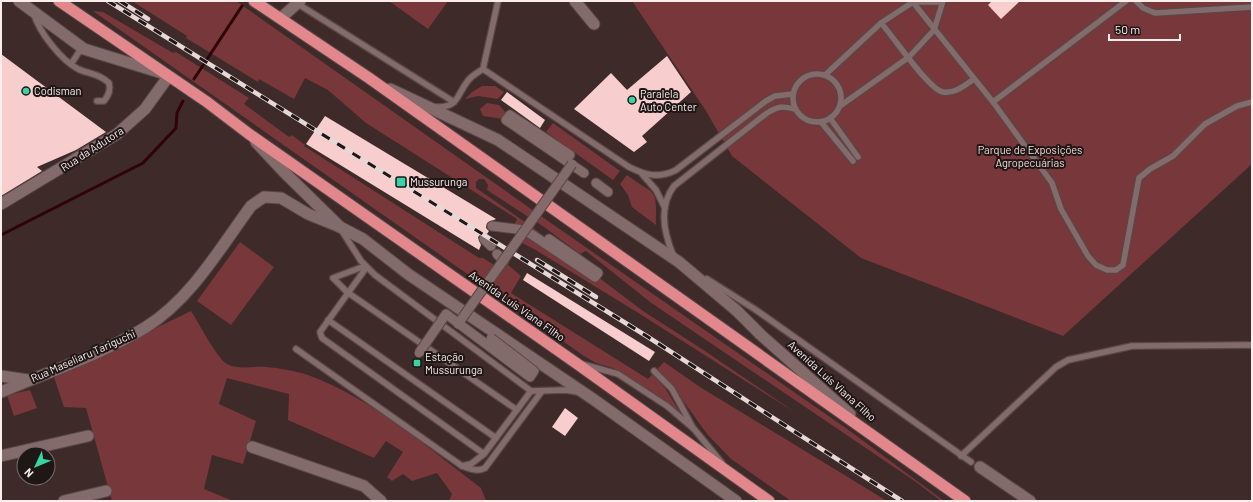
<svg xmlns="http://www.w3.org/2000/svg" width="1253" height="502" viewBox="0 0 1253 502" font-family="Barlow,sans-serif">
<rect width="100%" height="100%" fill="#3f2a2a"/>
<g fill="#78373a">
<polygon points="132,1 236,1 561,230 850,431 944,501 941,501 916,482 650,302 586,251 580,254 544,227 487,190 488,185 484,179 479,179 476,182 476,188 528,224 643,311 705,351 796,413 640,314 534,249 514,239 519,228 514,225 517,219 366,123 328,90 305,78 294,99 259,79 258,82 186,38 187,36"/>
<polygon points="389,1 448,1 428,29"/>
<polygon points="632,1 1252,1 1252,164 1063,336 861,258 732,156 706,111"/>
<polygon points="93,11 103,12 173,53 176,52 249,98 244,104 289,137 292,135 305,145 304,146 479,258 483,258 494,265 500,258 521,276 511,293 648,379 664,362 700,387 887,501 791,501 731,459 707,434 671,384 658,370 653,375 665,388 679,411 613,368 596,363 584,356"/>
<polygon points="482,86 495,86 504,92 498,99 478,96 465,99 472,92"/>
<polygon points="487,103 499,105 507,114 504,119 483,116 480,109"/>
<polygon points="553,123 620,171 613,180 546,132"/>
<path d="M627,175C656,197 657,185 656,225L632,207L628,195L620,184Z"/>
<polygon points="240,242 274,267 231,325 197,301"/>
<path d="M191,311C199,323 216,357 227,364C237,370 255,366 266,367C279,368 296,371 308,375C373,399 427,447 481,488L486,501H449L452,494L437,473L412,481L403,474L392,481L387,477L403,452L386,441L374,458L288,420L289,394L227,378L219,404L256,421L243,464L212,455L204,489L233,501H112L86,408L64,407L54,377Z"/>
<polygon points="30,390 37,408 14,416 7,395"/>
</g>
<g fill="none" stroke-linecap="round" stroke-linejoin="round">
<g stroke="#2e0208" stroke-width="3">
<polyline points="194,79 242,6"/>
<polyline points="1,235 143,163 176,128 177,113 183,101"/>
</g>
</g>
<g fill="#f7cdcd">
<polygon points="992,1 1020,1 1001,19 988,5"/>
<polygon points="1,54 106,132 76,150 37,167 42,171 1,196"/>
<polygon points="667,56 691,92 642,136 647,142 634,152 574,109 611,73 627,90"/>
<polygon points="507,92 545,120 540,128 501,100"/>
<polygon points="325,116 496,219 487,223 486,228 489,231 487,234 482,233 478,237 481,245 479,250 306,144"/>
<polygon points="527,273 655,352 649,361 523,280"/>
<polygon points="565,408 578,418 565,436 552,427"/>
</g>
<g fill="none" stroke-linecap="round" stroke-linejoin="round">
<g stroke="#594747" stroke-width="8">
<g id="service">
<polyline points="912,1 993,102 1126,1"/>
<polyline points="1136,1 1143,8 1155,13 1252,7"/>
<polyline points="298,4 454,102"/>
<path d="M34,14C39,32 61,60 78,69C89,74 100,74 109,83C111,90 109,95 104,101H97"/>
<path d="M881,23C893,36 929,90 943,92C955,94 965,85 974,79"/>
<polyline points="71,64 79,52 84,49"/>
<path d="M483,69L629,167C645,175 659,179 676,170L766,101L775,96L793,94"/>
<circle cx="817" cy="98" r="24"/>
<polyline points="825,75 881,23 913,2 941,2"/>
<polyline points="993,102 1052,183 1061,209 1088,256 1096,265 1107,270 1116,270 1123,265 1139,178 1150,169 1173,156 1205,124 1237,106 1252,102"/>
<polyline points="840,106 909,57 934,30 943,1"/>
<path d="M434,107C459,108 456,96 467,82C471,76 477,73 483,69L498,1"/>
<polyline points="830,118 858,157"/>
<polyline points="821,122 853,161"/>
<polyline points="642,174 656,190 665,208"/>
<polyline points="342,231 361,261 375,275 531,391 566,390 578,392"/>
<path d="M674,257C664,234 658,207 674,186L767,113C778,106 783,106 795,109"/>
<polyline points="365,266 333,278 347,292 517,410"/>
<polyline points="366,268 320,332 322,338 484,454"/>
<polyline points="707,279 756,310 971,462"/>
<polyline points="328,320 496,438"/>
<polyline points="296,349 462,466 471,464 484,454 531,391"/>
<polyline points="582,364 618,374 667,406 694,429 722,463"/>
<polyline points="654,371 672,389 693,428"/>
<polyline points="961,456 1056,367 1068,360 1132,346 1252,345"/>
<path d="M462,466C471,469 477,472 485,468L542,391"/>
</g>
</g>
<g stroke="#594747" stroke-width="11">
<g id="pedestrian">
<polyline points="570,155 510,115 506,120 584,173"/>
<polyline points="596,183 608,192"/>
<polyline points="492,226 525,230 595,277 598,273 549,239 547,242 579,264"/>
<polyline points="484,239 491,246"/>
<polyline points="497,254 504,261"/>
</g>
</g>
<g stroke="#594747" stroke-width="13">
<g id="minor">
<polyline points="575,1 594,24"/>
<polyline points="281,18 300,1"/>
<polyline points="1,204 117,134 145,109 168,77"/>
<polyline points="1,376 28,380"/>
<path d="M1,392C48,372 103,354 146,327C191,299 220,248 251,206L264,197L281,198L308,214L340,227"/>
<polyline points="252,447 364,486 381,501"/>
<polyline points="1,456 88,436"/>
<polyline points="980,467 1030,501"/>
<polyline points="64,501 106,491"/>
</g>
</g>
<g stroke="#594747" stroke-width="13">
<g id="secondary">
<polyline points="19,1 84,49 162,73"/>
<polyline points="390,89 498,140 679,262 737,311 761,335 850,414"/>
<polyline points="256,142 284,172 340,227 363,239 408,274 593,399 736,501"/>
</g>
</g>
<g stroke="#594747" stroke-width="13">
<g id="trunk">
<polyline points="59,1 207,102 249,134 576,363 769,501"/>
<polyline points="254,1 369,78 965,501"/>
</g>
</g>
<use href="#service" stroke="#846b6b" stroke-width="5.5"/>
<use href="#pedestrian" stroke="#846b6b" stroke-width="9"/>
<use href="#minor" stroke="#846b6b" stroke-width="11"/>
<use href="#secondary" stroke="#846b6b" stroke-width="11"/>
<use href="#trunk" stroke="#e2888c" stroke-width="11"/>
<g stroke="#e7d8d8" stroke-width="4.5">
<g id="rail">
<polyline points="108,1 648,337 902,501"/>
<polyline points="120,1 148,19"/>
<polyline points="537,260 596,297"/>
</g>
</g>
<use href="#rail" stroke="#1f1616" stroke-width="3" stroke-dasharray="9" stroke-linecap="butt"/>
<g stroke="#594747" stroke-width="11" stroke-linecap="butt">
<g id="pedestrian-bridge">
<polyline points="458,324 572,164"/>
<polyline points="419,353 446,314 530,377 534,371 491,338"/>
</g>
</g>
<use href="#pedestrian-bridge" stroke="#846b6b" stroke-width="9"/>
</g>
<g fill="#37d4a6" stroke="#1f1616" stroke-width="1.5">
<circle cx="26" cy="91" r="4"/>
<circle cx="632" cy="100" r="4"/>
<rect x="396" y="177" width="10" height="10" rx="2"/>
<rect x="413" y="359" width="8" height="8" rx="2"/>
</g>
<g text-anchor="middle" stroke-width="4" stroke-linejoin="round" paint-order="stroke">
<g font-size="11" fill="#fceded" stroke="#1f1616" text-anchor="start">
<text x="34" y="95">Codisman</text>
<text x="640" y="98">Paralela<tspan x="640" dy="13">Auto Center</tspan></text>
<text x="410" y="186">Mussurunga</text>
<text x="425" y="361">Estação<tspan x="425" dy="13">Mussurunga</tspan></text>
</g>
<g font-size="11" fill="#fceded" stroke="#1f1616">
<text transform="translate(92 149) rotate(-33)" y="4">Rua da Adutora</text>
<text transform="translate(517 306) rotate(35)" y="4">Avenida Luís Viana Filho</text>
<text transform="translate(83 356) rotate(-24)" y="4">Rua Maseliaru Tariguchi</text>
<text transform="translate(832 381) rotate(42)" y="4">Avenida Luís Viana Filho</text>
</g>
<g font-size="11" fill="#f4d9d8" stroke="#1f1616">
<text x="1030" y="154">Parque de Exposições<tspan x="1030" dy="13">Agropecuárias</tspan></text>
</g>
</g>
<rect width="1253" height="502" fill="none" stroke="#fceded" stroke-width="4"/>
<g transform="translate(36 466) rotate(226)"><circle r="19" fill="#1f1616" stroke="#776c6c"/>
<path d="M0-3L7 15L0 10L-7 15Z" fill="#37d4a6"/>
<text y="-6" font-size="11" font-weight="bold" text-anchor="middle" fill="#fceded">N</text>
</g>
<path d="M1109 34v6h71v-6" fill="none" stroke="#fceded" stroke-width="2"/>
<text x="1115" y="34" font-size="12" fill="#fceded" stroke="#1f1616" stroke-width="3" paint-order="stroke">50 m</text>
</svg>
